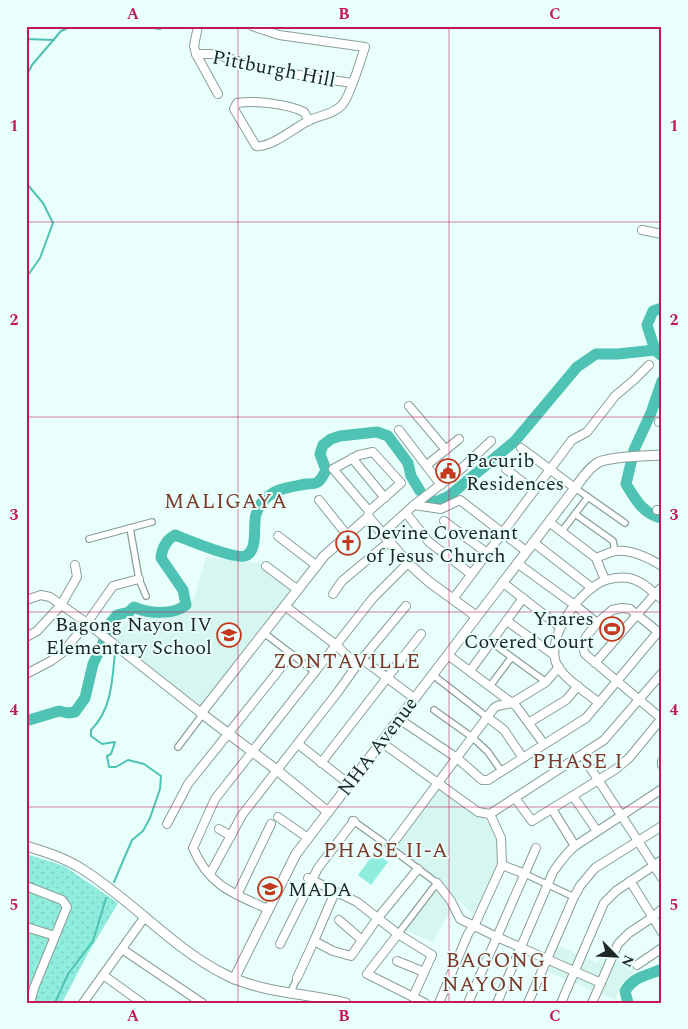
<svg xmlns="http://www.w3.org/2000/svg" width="688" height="1029" viewBox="0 0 688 1029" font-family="Spectral,serif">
<defs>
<pattern id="grass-dots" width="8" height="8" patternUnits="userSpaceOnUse" patternTransform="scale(1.25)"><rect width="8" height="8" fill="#8fedde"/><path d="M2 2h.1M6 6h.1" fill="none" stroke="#7bcbbe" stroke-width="1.8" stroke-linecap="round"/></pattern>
</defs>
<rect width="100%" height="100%" fill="#e8fffb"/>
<g fill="#d6f6f0">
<polygon points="206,557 259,563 294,589 201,710 111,638 123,625 134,616 182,611 194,598"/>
<polygon points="438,786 464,806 484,818 497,831 502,863 473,914 444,887 391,847"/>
<polygon points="437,884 453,905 433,942 403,929"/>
<polygon points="557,945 598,963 602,954 635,967 632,975 622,982 615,1000 546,971"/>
</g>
<polygon fill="url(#grass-dots)" points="26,854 64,866 118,903 86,957 62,1003 26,1003"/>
<polygon fill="#8fedde" points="375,852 388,862 371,885 358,875"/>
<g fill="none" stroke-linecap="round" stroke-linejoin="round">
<g stroke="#4ec3b3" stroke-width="2">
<polyline points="140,26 160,29 164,26"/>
<polyline points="26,39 54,40"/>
<polyline points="26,77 32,65 61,31 72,26"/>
<polyline points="26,148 28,155 27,184 43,203 53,223 40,258 26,278"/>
<path d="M103,643L115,653C112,681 112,709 91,730V736L102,744L115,742L111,754L107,756L109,767H116L128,760L144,764L161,776L160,789L150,818L143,831L132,840L114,882"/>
<polyline points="55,1003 68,974 93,941 106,898"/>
</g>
<g stroke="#4ec3b3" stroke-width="11">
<polyline points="662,308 653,311 647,325 655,350 662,356"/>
<path d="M662,381L651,413L634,450L626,484C635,499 643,514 662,518"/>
<polyline points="429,501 438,501 449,496 515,441 577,367 596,354 618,354 655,350"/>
<path d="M26,721L59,711L68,713L75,712L85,698L93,664L103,643L109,625L117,615L129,612L134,607C148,614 174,615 186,605L183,590L161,558C162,548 166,540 175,535C188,540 233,559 245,556C257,552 254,531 255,521C255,514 259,505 264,500C275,488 291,487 306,484C310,484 315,484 318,482C322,479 324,474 326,470L320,454L323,445L331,439L340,436L377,432L388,436L408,463L411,476L420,491"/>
<path d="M628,1003L625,991C634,976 647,976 662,969"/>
</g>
<g stroke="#899e9a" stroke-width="8">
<g id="pedestrian">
<polyline points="575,488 625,523"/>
<polyline points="575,514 613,541 615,551"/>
<polyline points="130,528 139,579 146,596"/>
<polyline points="562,531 588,497"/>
<polyline points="89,539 152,522"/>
<polyline points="264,633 315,672"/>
<polyline points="491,642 546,682"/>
<polyline points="433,675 487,717"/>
<polyline points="490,686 511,658"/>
<polyline points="434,710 472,737 488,752 502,772"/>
<polyline points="178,747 203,714"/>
<polyline points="352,820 383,842"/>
<polyline points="396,852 437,883 398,934"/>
<polyline points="525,874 574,897"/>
<polyline points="291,992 297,978"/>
</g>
</g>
<g stroke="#899e9a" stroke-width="10">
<g id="minor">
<polyline points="198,26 194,46 196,54 218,94"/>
<path d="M252,26L279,35L365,47C361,59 350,97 342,105C333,115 319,115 308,121C294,128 271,148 256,146L234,109L237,103C254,100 288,104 304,112L309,121"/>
<polyline points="196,54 214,54 272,71 352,83"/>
<polyline points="642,230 662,234"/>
<polyline points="409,406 446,450"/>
<polyline points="659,422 662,422"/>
<polyline points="399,430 441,485"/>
<polyline points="521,448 575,488"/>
<polyline points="352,458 385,498"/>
<polyline points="427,465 459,439"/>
<polyline points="506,469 534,491"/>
<polyline points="319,500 347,535"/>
<polyline points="414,505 441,509 460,500 526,551"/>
<polyline points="657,510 662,510"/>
<polyline points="406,513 429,542 471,574"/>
<polyline points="368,517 369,511 401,483 373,452 359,455 333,469 369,511"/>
<polyline points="444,521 487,553"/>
<polyline points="549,522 596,558 605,580"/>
<polyline points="383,533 414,505 461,469 491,441"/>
<polyline points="278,536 317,566"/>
<polyline points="533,542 592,588"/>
<path d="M596,558C602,556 609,552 616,551C631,549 649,558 662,566"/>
<polyline points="517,563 576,606 597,623"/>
<polyline points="266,566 298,590"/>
<polyline points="502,582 560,627"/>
<polyline points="662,587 655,594 662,599"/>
<polyline points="333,594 342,581 390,541"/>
<polyline points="453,599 572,440 587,432 615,396 634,380 649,365"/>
<polyline points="26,600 41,595 50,597 87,623 201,713"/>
<polyline points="285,606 336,645 357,665"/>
<polyline points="507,621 554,655"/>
<polyline points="662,635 630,609 622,608 612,610 597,623 586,637 583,647 585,654 662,719"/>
<polyline points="26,637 37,631 61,605 77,577 75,565"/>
<polyline points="448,655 516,706 544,744"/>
<polyline points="362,659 414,698"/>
<path d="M595,663L655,594C648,587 639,580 629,578C622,577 613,578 606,580C581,588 542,640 558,667C567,681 586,692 599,703"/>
<polyline points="470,671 523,598"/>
<polyline points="26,674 51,661 62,653 87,623 113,586 139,579"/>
<polyline points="487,717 504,730 523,758"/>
<polyline points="399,719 457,758 482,780 488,780 586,718 658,632"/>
<polyline points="530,722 566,700 578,686"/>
<polyline points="381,742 478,812 490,814 604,740 662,673"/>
<polyline points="298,744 349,784"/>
<polyline points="582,755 662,878"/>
<polyline points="662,761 662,765"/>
<polyline points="321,763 421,634"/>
<polyline points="573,796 597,831"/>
<polyline points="515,798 532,821 616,769 629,758 662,718"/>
<polyline points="552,809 575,846"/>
<polyline points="278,817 308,838"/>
<polyline points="167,824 188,784 291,655"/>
<polyline points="219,829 231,836"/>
<polyline points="390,847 494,708 497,706 512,703 546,682 559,667"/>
<polyline points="502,865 525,874"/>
<polyline points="210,874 242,815 337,693 357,665 406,606"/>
<polyline points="308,878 357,902 398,934 432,955 413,997"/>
<polyline points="630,881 662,932"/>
<polyline points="437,883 451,901 460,919 497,937 601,983"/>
<polyline points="26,886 62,900 67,907 34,988 30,1003"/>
<polyline points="335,892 314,941 333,951 351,956 377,919 418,869"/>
<polyline points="237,895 271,824"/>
<path d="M268,909C234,894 209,886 193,848L215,799L373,598L408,563"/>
<polyline points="339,920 362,940"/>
<polyline points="26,927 55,936"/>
<polyline points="398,934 367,974 425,1003"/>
<polyline points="280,944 318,868 354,821"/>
<polyline points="122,949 202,1003"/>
<polyline points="397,961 424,972"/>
<polyline points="637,965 662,948"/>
<polyline points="103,975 142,1003"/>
<polyline points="297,978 314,941"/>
<polyline points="83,1003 144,918"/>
<polyline points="439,1003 468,934 476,922 502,865 501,838 490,814"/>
<polyline points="468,1003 536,848"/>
<path d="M497,1003L553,872C560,862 566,853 575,846L662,789"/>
<polyline points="528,1003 574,897 580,886 595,868 662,826"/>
<polyline points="561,1003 604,903 616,891 662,860"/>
<polyline points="592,1003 618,944 629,933 653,917 662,909"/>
</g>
</g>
<g stroke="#899e9a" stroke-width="11">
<g id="tertiary">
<polyline points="328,812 278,771 201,713 324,556 368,517 408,563 428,581 476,616"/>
<path d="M26,846C46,852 65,858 82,869C132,900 171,947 224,974C261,993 306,993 346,1003"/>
<path d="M234,979L296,854L575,488C581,480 589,467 599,462C614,456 645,456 662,455"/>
</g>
</g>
<use href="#pedestrian" stroke="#fff" stroke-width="5.5"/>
<use href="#minor" stroke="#fff" stroke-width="8"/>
<use href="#tertiary" stroke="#fff" stroke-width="9"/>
</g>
<path fill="none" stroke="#c2185b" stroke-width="1" stroke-opacity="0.55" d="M238,26V1003M449,26V1003M26,222H662M26,417H662M26,612H662M26,807H662"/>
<defs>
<g id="civic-ring" transform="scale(1.25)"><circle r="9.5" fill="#e8fffb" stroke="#c4391e" stroke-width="1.5"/><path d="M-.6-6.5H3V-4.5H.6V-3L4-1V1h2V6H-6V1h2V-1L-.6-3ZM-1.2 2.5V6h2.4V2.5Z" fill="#c4391e"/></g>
<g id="church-ring" transform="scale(1.25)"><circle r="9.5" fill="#e8fffb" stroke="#c4391e" stroke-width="1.5"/><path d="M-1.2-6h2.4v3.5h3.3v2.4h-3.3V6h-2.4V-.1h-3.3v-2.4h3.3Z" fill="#c4391e"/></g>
<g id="stadium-ring" transform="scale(1.25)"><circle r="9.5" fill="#e8fffb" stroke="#c4391e" stroke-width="1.5"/><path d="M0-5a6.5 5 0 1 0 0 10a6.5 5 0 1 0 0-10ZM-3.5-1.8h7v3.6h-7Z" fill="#c4391e"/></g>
<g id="school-ring" transform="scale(1.25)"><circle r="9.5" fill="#e8fffb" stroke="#c4391e" stroke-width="1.5"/><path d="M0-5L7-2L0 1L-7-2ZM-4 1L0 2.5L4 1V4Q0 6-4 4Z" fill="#c4391e"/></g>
</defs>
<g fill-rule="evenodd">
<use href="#civic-ring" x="448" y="471"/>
<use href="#church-ring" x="348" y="543"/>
<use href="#stadium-ring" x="612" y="629"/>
<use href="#school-ring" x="229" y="635"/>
<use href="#school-ring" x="270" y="889"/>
</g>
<g text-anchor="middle" stroke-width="4" stroke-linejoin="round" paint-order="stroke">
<g font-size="20" fill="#1d2624" stroke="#e8fffb">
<text transform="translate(274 68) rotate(11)" y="7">Pittburgh Hill</text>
<text transform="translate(377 746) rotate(-53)" y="7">NHA Avenue</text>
</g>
<g font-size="20" fill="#1d2624" stroke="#e8fffb" text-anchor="start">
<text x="466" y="467">Pacurib<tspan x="466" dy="23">Residences</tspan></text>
<text x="366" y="539">Devine Covenant<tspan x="366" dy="23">of Jesus Church</tspan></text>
<text x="594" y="625" text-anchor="end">Ynares<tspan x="594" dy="23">Covered Court</tspan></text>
<text x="212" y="631" text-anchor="end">Bagong Nayon IV<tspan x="212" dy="23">Elementary School</tspan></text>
<text x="288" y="896">MADA</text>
</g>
<g font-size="21" letter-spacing="1" fill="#7e382a" stroke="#e8fffb">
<text x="226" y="508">MALIGAYA</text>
<text x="347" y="668">ZONTAVILLE</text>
<text x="578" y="768">PHASE I</text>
<text x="386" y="857">PHASE II-A</text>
<text x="496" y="967">BAGONG<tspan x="496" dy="24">NAYON II</tspan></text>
</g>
</g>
<rect width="688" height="1029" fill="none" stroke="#e8fffb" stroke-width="55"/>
<g transform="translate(616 956) rotate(114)" stroke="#e8fffb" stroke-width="4" paint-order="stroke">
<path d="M0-4L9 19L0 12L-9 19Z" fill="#1d2624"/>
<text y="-8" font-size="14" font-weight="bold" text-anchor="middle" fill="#1d2624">N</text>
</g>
<rect x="28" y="28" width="632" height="974" fill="none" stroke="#c2185b" stroke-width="2"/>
<g font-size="16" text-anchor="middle" font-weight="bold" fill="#c2185b">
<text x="133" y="19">A</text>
<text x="344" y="19">B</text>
<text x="555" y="19">C</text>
<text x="14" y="131">1</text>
<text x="674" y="131">1</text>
<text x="14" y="325">2</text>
<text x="674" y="325">2</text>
<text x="14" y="520">3</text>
<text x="674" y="520">3</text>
<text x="14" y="715">4</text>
<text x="674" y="715">4</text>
<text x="14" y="910">5</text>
<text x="674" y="910">5</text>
<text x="133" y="1021">A</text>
<text x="344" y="1021">B</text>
<text x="555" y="1021">C</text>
</g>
</svg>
